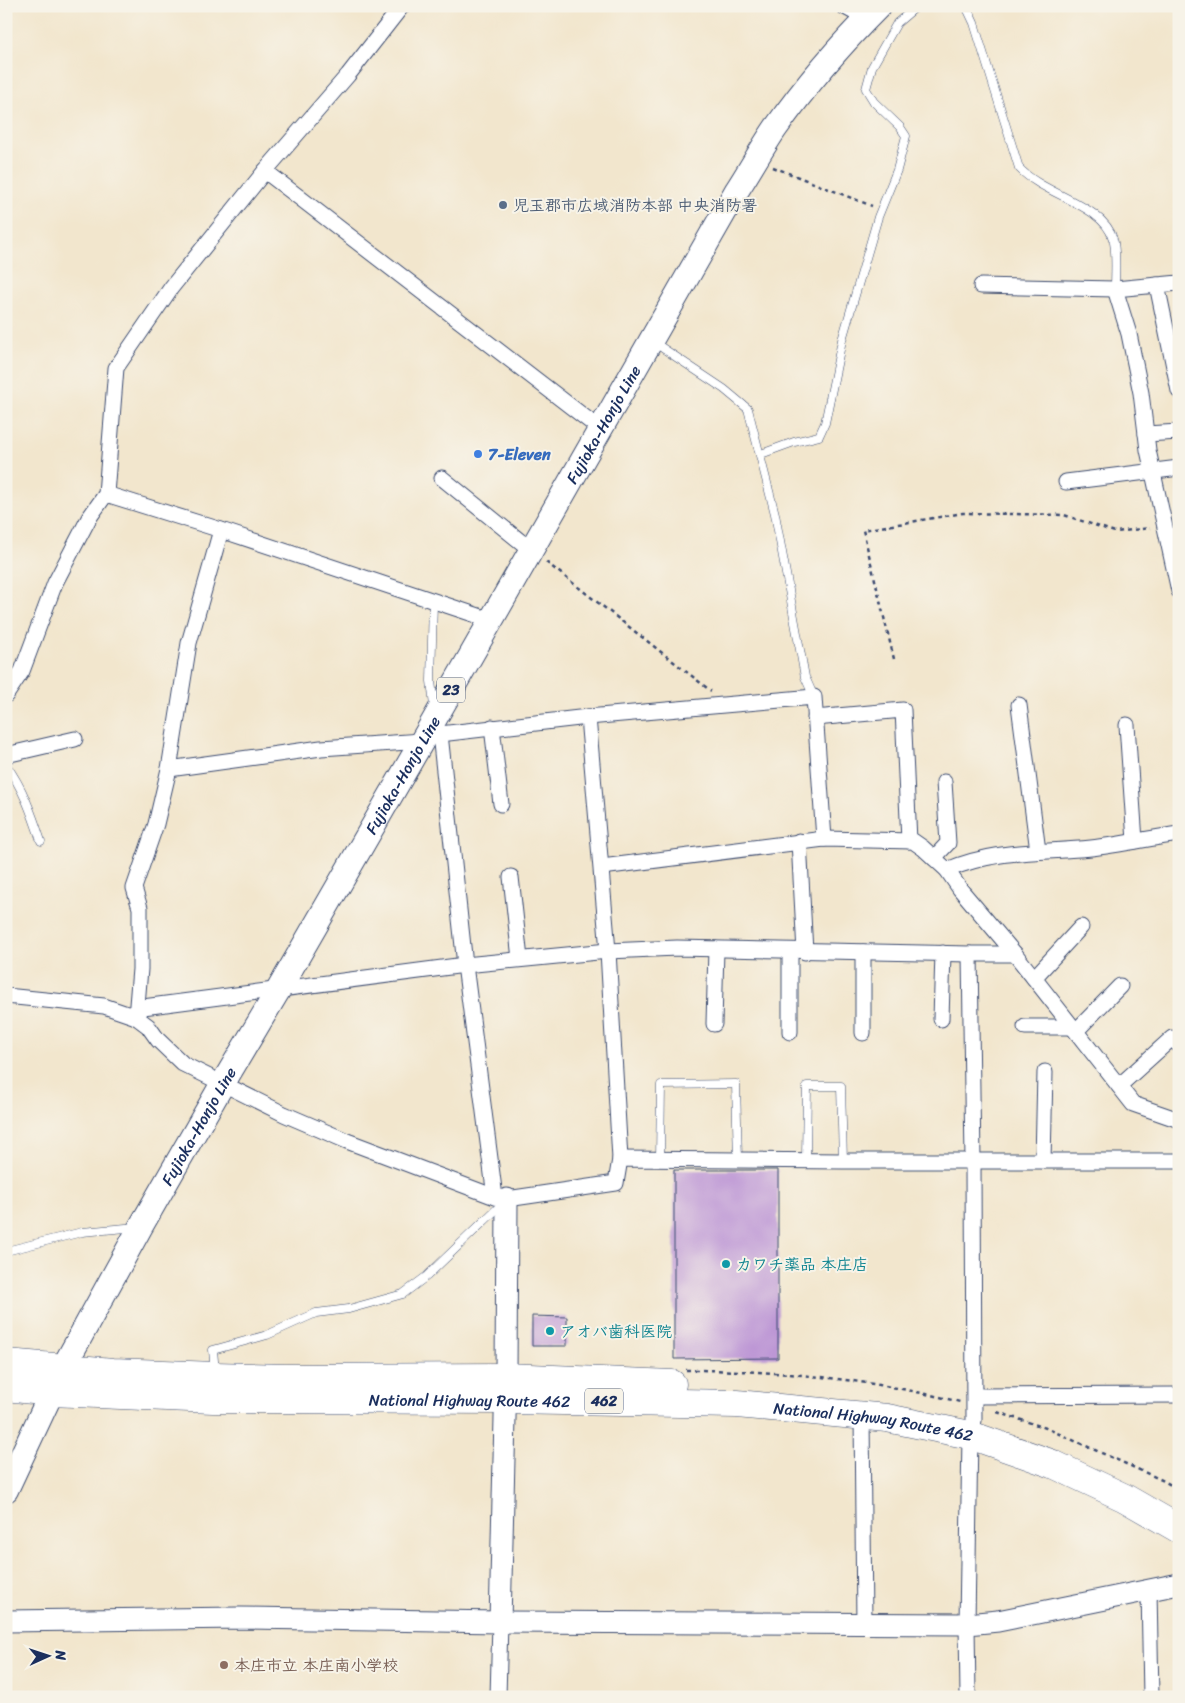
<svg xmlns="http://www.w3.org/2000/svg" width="1185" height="1703" viewBox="0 0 1185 1703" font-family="Sriracha,'Klee One',sans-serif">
<rect width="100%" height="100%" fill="#f7f3e8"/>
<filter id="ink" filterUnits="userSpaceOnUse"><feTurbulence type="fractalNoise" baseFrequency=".02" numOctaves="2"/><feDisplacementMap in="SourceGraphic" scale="10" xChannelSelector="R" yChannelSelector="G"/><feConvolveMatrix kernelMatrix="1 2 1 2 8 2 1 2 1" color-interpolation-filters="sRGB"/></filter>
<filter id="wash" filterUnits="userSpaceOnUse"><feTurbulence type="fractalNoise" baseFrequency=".0096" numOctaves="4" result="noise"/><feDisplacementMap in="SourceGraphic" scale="20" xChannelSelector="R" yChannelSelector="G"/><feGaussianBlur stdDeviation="1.12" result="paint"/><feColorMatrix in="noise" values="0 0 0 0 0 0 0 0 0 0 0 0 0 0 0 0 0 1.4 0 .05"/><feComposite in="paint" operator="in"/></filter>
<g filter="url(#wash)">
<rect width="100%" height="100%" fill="#f2e6cd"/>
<g id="blocks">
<g fill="#bd97d5">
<polygon points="674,1170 778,1170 778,1358 674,1359"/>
<polygon points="532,1316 567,1317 567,1346 532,1346"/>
</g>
</g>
</g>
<g filter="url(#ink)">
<use href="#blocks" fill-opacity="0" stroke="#3b4a6f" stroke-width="1"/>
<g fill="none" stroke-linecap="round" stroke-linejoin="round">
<g stroke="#3b4a6f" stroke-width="9">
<g id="lane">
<path d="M966,6L974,23L1019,168C1044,195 1104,205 1113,239C1117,250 1115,276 1115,289"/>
<polyline points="652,341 724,389 748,409 775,514 805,677 814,697"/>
<polyline points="761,454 794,442 819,436 825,423 842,340 878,217 897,170 906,136 900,127 874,102 866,89 872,67 897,23 917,6"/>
<polyline points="433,601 431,681 434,706"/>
<path d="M6,765C23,788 32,814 41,841"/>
<polyline points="660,1160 661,1085 736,1084 738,1160"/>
<polyline points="806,1160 807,1086 841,1086 843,1161"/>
<polyline points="6,1251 82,1232 137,1227"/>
<polyline points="215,1372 213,1350 267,1335 316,1313 349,1309 403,1294 427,1276 504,1202"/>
</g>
</g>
<g stroke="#3b4a6f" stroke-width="17">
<g id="street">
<polyline points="843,6 867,19"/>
<polyline points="265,171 600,429"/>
<polyline points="1157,285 1179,391"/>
<polyline points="981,286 1115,289 1179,283"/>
<polyline points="1115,289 1129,334 1141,393 1148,450 1179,591"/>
<polyline points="1146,434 1179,432"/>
<polyline points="442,478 531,550"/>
<polyline points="1066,482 1179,468"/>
<polyline points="106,494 221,530 491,620"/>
<polyline points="6,695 22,671 55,583 89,518 106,494 116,368 171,288 265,171 348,75 402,6"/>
<polyline points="1019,705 1038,851"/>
<polyline points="588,717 814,697 824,839"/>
<polyline points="815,718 903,710 909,841"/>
<polyline points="1127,725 1135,841"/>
<polyline points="492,727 501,804"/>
<polyline points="430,730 440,734 465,965 495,1197"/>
<polyline points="440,734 588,717 608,951 620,1159"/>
<polyline points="6,755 75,739"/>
<polyline points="169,769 321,748 422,741"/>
<polyline points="799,841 805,952"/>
<polyline points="934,858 948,843 944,782"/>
<polyline points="602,867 824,839 913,841 923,848 947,870 960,889 1015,954 1133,1104 1179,1120"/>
<path d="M947,870C997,849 1039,853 1091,848C1120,845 1150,838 1179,834"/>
<polyline points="511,877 520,959"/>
<polyline points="790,952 790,1032"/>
<polyline points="863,952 863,1033"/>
<polyline points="1034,978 1081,927"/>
<polyline points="6,996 104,1006 136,1017 148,1026 158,1040 183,1064 284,1114 347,1141 495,1197 507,1199 616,1183 620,1159 843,1161 1179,1161"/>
<polyline points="136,1017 143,1007 465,965 608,951 677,948 970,954"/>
<polyline points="136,1017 140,969 140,908 134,888 156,824 169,769 189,643 221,530"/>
<polyline points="941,1019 943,953"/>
<polyline points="714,1024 716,949"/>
<polyline points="1025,1027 1073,1027"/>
<polyline points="1076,1031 1120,986"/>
<polyline points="1119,1086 1172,1038 1179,1045"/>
<polyline points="1043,1161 1045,1072"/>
<polyline points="975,1396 1179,1395"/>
<polyline points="862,1415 864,1625"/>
<polyline points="974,1421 973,1161 970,954 1015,954"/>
<polyline points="1149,1590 1151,1697"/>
<polyline points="498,1697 500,1622"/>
<polyline points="968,1697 967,1624 970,1435"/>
</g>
</g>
<g stroke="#3b4a6f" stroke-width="23">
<g id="secondary">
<polyline points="6,1621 240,1618 500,1622 967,1624 998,1621 1179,1584"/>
<polyline points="500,1622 506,1377 507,1199"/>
</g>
</g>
<g stroke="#3b4a6f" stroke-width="26">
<g id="primary">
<path id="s1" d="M6,1490L63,1368L141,1226L223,1083L279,989L429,729L737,190C750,170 762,148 775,129C806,85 841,44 879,6"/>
</g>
</g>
<g stroke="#3b4a6f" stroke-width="29">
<g id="highway">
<polyline points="6,1363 113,1372 215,1376 284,1378 506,1377 672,1384"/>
<path id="s2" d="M6,1387L51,1392L213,1399L505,1400L737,1404L887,1418L970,1435L1053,1464L1125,1498L1179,1529"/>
</g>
</g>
<g stroke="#3b4a6f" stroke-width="2.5" stroke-dasharray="4 4" stroke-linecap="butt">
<polyline points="773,167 872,206"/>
<polyline points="546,562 711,691"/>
<polyline points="894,659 863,530 963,513 1064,515 1115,532 1150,528"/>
<path d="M686,1370C778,1370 871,1379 960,1402"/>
<polyline points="997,1412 1046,1428 1164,1481 1179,1490"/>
</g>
<use href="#lane" stroke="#fff" stroke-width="8"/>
<use href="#street" stroke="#fff" stroke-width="15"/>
<use href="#secondary" stroke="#fff" stroke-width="21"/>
<use href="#primary" stroke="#fff" stroke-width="24"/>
<use href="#highway" stroke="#fff" stroke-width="28"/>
</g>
</g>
<circle fill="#5c6f8a" stroke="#f7f3e8" stroke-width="2" cx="503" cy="205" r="5"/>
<circle fill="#3f7fe0" stroke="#f7f3e8" stroke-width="2" cx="478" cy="454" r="5"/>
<g fill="#0f9aa8" stroke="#f7f3e8" stroke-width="2">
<circle cx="726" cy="1264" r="5"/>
<circle cx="550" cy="1331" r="5"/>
</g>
<circle fill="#8d6e63" stroke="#f7f3e8" stroke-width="2" cx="224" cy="1665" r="5"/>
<g text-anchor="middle" stroke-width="4" stroke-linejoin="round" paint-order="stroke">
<g fill="#f7f3e8" stroke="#5d6a87" stroke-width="1">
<rect x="437" y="677.5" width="28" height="25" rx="4"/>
<rect x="585" y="1388.5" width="38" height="25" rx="4"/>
</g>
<g font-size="15" font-weight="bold" fill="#1b2f5e">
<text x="451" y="695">23</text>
<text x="604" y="1406">462</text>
</g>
<g font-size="16" font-weight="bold" fill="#4e5e75" stroke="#f7f3e8" text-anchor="start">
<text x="513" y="211">児玉郡市広域消防本部 中央消防署</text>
</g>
<g font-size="16" fill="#1b2f5e" stroke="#f7f3e8">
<text dy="6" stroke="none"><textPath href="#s1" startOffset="1222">Fujioka-Honjo Line</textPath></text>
<text dy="6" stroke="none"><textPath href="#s1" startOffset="818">Fujioka-Honjo Line</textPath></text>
<text dy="6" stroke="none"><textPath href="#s1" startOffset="412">Fujioka-Honjo Line</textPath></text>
<text dy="6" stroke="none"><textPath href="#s2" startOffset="464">National Highway Route 462</textPath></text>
<text dy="6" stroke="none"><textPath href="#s2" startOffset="869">National Highway Route 462</textPath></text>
</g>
<g font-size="16" font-weight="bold" fill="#366cbe" stroke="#f7f3e8" text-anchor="start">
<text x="488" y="460">7-Eleven</text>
</g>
<g font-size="16" font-weight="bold" fill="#0d838f" stroke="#f7f3e8" text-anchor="start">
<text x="736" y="1270">カワチ薬品 本庄店</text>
<text x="560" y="1337">アオバ歯科医院</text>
</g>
<g font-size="16" font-weight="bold" fill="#785e54" stroke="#f7f3e8" text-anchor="start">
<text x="234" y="1671">本庄市立 本庄南小学校</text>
</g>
</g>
<rect width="1185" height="1703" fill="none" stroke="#f7f3e8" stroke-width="25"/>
<g transform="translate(48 1656) rotate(87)" stroke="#f7f3e8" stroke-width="4" paint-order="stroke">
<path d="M0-4L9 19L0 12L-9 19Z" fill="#1b2f5e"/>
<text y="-8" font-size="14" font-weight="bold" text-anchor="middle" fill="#1b2f5e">N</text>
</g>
</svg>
